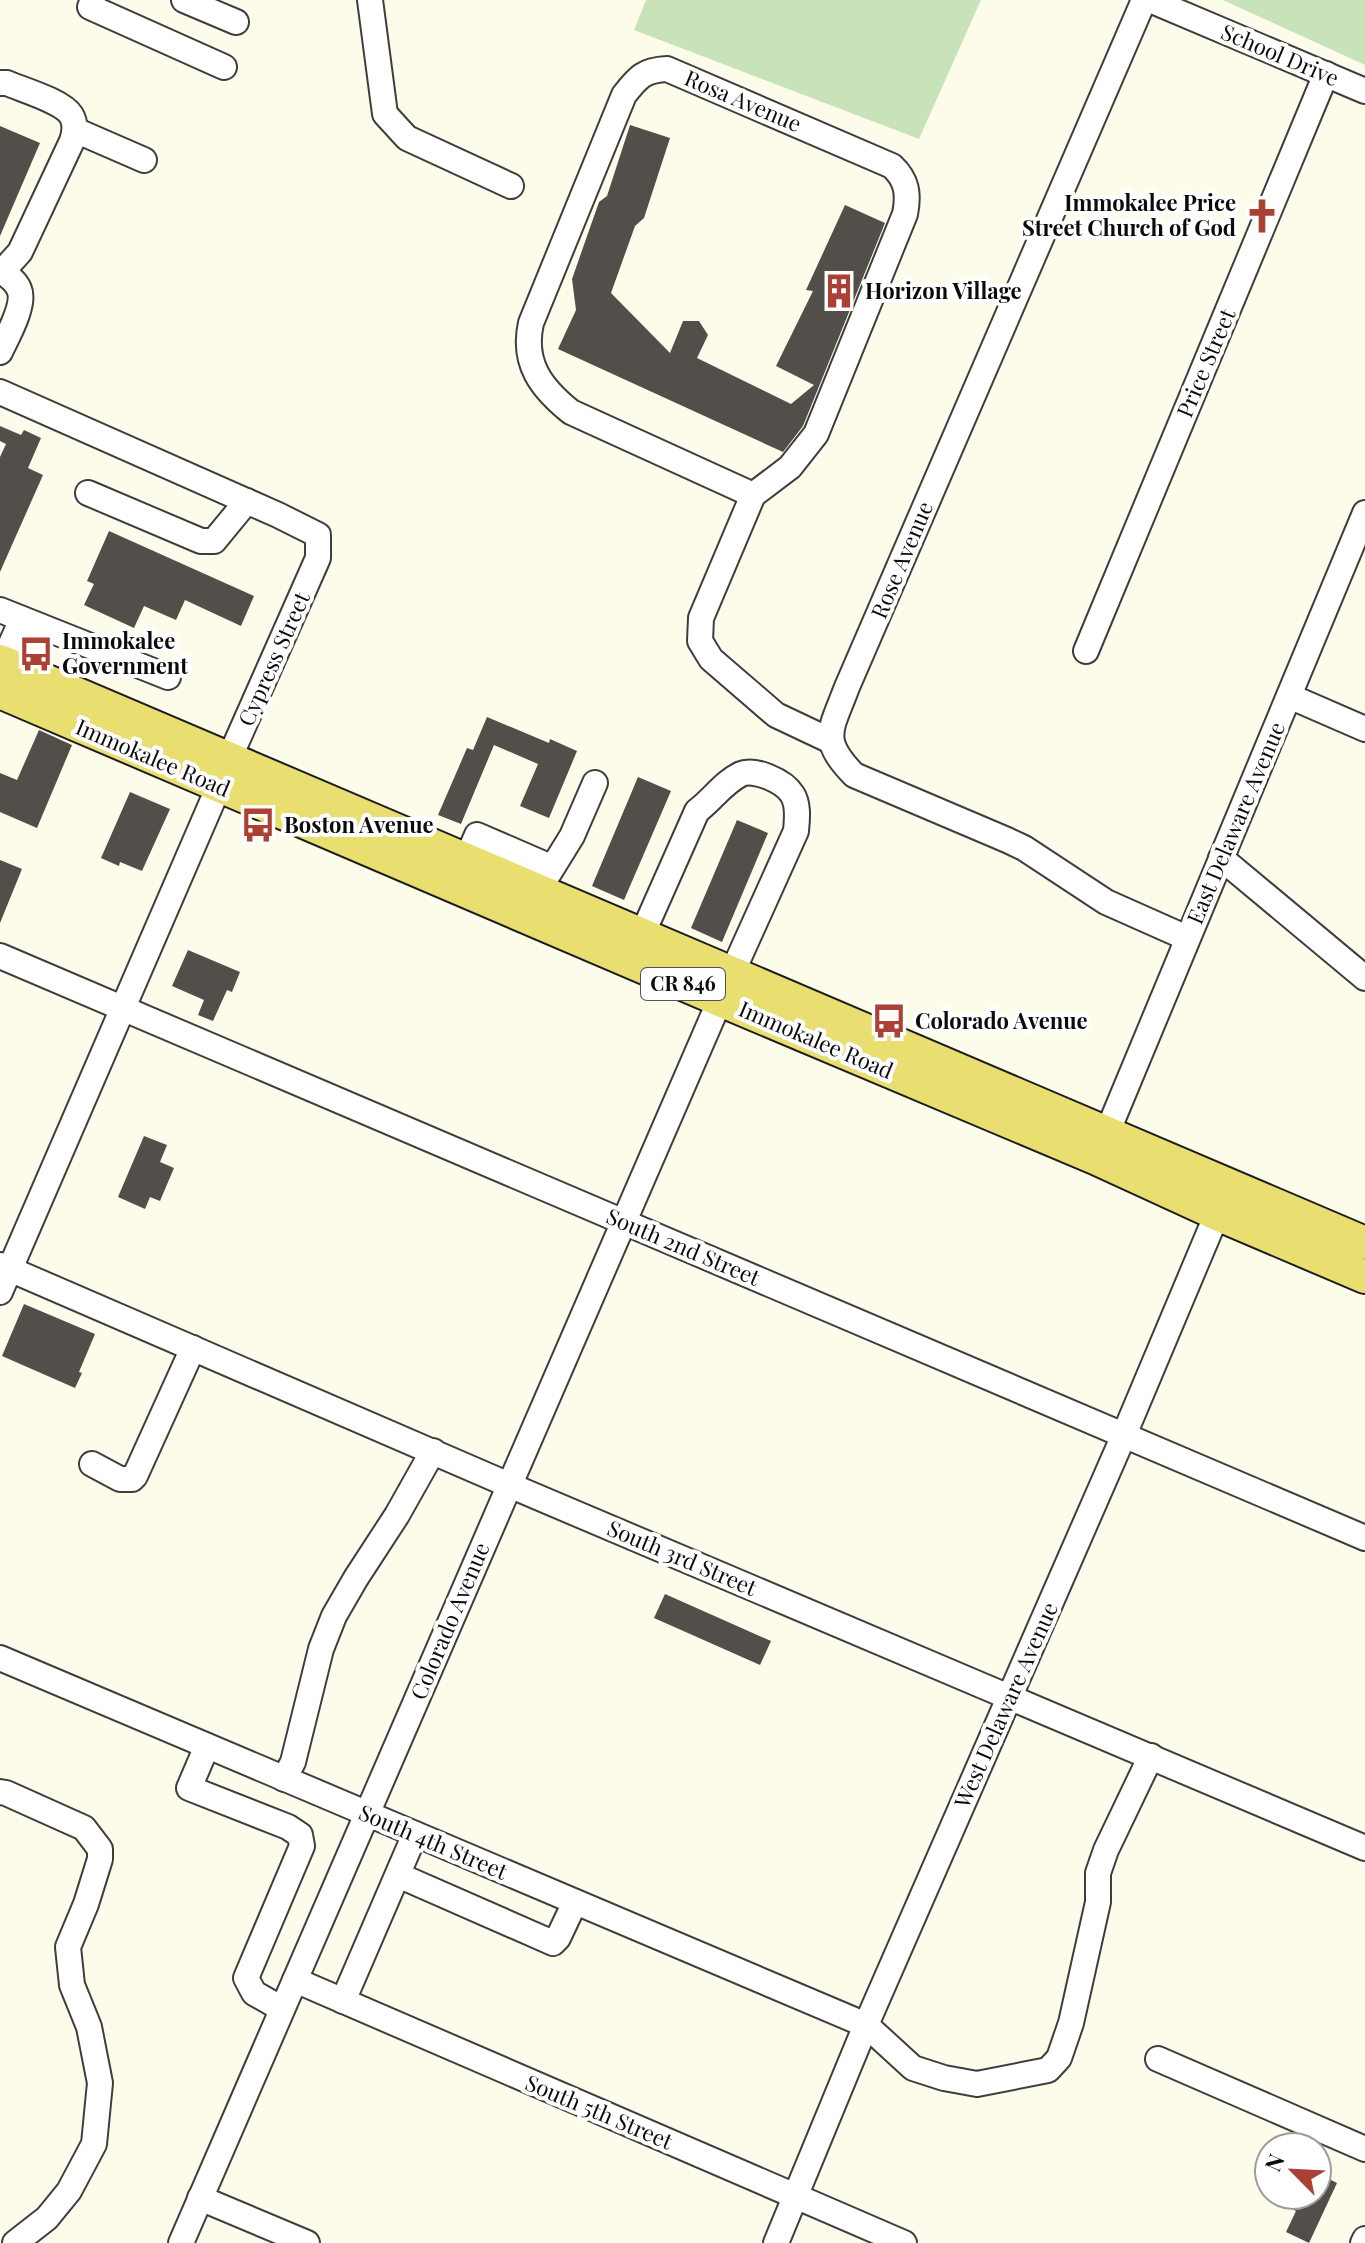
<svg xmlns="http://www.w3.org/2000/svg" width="1365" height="2243" viewBox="0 0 1365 2243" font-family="'Playfair Display',serif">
<rect width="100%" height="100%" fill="#fdfceb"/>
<g fill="#c8e3b9">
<polygon points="646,0 981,0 919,139 634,30"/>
<polygon points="1223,0 1365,0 1365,65"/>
</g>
<g fill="#524e49">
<polygon points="630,125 670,138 644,218 635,226 611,293 670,353 683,321 699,321 708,335 697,358 791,404 814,385 776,366 813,291 806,290 845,205 885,223 803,426 783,452 558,349 576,310 572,279 599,202 607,196"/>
<polygon points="0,126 40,143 0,236"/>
<polygon points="0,426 21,435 24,430 41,438 28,468 43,475 0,572 0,457 6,444 0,441"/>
<polygon points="109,531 254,596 241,626 185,600 176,620 144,606 134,628 84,605 94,584 87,581"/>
<polygon points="487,717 549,743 550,739 577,751 549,818 520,806 538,764 494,745 461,824 438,815 467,748 473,750"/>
<polygon points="39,730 72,745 37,828 0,812 0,773 17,780"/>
<polygon points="638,777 671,791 624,900 592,886"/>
<polygon points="130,792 170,809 142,871 120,862 119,866 101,858"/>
<polygon points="737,820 768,833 722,942 691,928"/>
<polygon points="0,860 22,869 0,923"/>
<polygon points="188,950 240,972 232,992 227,990 213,1021 198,1015 204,1000 172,986"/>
<polygon points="144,1136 167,1145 160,1162 174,1168 160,1201 150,1197 145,1209 118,1197"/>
<polygon points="24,1304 95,1334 79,1372 82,1373 75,1388 2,1356"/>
<polygon points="665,1594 771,1641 760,1665 654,1618"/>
<polygon points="1317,2173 1337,2183 1309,2243 1286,2232 1296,2211 1262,2195 1317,2195"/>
</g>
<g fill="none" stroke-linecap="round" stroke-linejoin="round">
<g stroke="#3e3e3e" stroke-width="28">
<g id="minor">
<polyline points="93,0 90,7 224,67"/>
<polyline points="184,0 236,22"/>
<polyline points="370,0 385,114 407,138 511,186"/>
<path d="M1144,0L847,687C831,730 819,739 854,775L1007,840L1024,848L1106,902L1187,938"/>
<polyline points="1150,0 1365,91"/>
<path d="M0,83H7C23,90 62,101 71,115C76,123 75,132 72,141L20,252L2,272"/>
<polyline points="75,130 144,160"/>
<path d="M0,270C7,275 16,281 19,289C26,304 7,337 0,352"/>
<polyline points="0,392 278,515 318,535 318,558 229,759"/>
<polyline points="88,493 201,541 214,541 247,501"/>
<path d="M753,495L571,412C541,388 522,363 531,323L624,95C638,77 644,70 667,69L892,166C907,180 909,194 905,214L816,434L790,467L753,495L701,618L700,641L711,659L776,715L831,741"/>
<polyline points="0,610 168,677"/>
<polyline points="1086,651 1326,74"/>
<polyline points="3,662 22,619"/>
<polyline points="1289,696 1365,729"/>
<polyline points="1221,858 1365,978"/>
<polyline points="466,860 477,835 551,867"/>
<polyline points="538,891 572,836 595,783"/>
<path d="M642,935L697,811C712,800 724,782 741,774C754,768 784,781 792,794C799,804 797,820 796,831L732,973"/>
<polyline points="0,956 1365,1538"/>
<polyline points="1107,1133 1365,513"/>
<polyline points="0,1265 509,1485 1365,1848"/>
<polyline points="0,1292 219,786"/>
<polyline points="92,1464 120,1479 132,1479 135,1476 193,1348"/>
<polyline points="0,1658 866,2025 913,2068 944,2078 977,2084 1048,2070 1059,2058 1071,2023 1098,1902 1098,1873 1106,1850 1151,1756"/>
<polyline points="207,1746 189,1788 288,1827 300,1835 302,1846 246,1978 254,1993 282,2009"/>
<polyline points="284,1779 293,1762 321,1649 334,1616 356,1578 397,1515 433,1451"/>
<polyline points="0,1792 6,1793 84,1828 100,1849 100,1859 86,1904 68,1947 72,1985 89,2027 100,2083 94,2144 69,2191 47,2218 15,2243"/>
<polyline points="398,1875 553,1943 558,1938 575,1902"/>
<polyline points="295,1980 904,2243"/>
<polyline points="343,2001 415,1834"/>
<polyline points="1158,2059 1365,2149"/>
<polyline points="200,2198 307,2243"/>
<polyline points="181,2243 720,1000"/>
<polyline points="776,2243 866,2025 1124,1435 1217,1214"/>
<polyline points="1363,2243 1365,2239"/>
</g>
</g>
<g stroke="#1c1c1c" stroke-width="36">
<g id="major">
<polyline points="0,661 1365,1243"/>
<polyline points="0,692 720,1000 1095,1158 1217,1214 1365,1277"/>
</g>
</g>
<use href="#minor" stroke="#fff" stroke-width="24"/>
<use href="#major" stroke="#e9de70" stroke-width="32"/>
</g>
<defs>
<g id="church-bare" transform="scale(2.76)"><path d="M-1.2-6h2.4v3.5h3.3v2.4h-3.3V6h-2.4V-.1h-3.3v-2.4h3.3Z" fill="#aa4134" stroke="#fff" stroke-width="2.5" paint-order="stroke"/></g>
<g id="building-bare" transform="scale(2.76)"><path d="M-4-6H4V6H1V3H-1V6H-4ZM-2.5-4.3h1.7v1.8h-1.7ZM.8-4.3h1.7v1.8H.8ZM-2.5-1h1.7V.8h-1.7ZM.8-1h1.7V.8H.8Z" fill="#aa4134" stroke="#fff" stroke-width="2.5" paint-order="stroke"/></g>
<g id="bus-bare" transform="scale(2.76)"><path d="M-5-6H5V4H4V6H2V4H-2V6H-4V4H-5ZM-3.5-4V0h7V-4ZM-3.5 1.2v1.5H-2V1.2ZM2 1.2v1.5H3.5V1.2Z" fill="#aa4134" stroke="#fff" stroke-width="2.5" paint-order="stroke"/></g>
</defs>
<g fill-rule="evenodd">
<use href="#church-bare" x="1262" y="216"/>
<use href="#building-bare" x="839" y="291"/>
<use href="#bus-bare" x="36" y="654"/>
<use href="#bus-bare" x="258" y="825"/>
<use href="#bus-bare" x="889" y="1021"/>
</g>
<g text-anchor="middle" stroke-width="8" stroke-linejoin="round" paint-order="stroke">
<rect fill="#fff" stroke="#545454" stroke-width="2" x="641" y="968" width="84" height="32" rx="6"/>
<g font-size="20" font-weight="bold" fill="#0b0b0b">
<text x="683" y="991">CR 846</text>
</g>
<g font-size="22" fill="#0b0b0b" stroke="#fff">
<text transform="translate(1280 55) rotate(23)" y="8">School Drive</text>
<text transform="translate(743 101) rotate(23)" y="8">Rosa Avenue</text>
<text transform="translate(1206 363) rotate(-67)" y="8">Price Street</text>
<text transform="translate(902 560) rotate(-67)" y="8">Rose Avenue</text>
<text transform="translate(274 659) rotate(-66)" y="8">Cypress Street</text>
<text transform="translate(153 758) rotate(23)" y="8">Immokalee Road</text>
<text transform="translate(1236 823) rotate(-67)" y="8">East Delaware Avenue</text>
<text transform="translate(816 1040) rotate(23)" y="8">Immokalee Road</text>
<text transform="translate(683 1247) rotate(23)" y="8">South 2nd Street</text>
<text transform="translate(682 1558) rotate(23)" y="8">South 3rd Street</text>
<text transform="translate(450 1621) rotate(-67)" y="8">Colorado Avenue</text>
<text transform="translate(1006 1705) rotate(-66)" y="8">West Delaware Avenue</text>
<text transform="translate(433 1842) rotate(23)" y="8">South 4th Street</text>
<text transform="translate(599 2112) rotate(23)" y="8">South 5th Street</text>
</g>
<g font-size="22" font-weight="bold" fill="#0b0b0b" stroke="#fff" text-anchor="start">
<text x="1236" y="211" text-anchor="end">Immokalee Price<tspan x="1236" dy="25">Street Church of God</tspan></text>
<text x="865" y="299">Horizon Village</text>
<text x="62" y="649">Immokalee<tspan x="62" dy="25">Government</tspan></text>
<text x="284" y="833">Boston Avenue</text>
<text x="915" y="1029">Colorado Avenue</text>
</g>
</g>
<g transform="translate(1293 2171) rotate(294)"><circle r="38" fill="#ffffff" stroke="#9d9d9d" stroke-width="2"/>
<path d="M0-6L14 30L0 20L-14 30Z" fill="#aa4134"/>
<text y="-12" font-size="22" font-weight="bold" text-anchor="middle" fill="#0b0b0b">N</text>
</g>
</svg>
